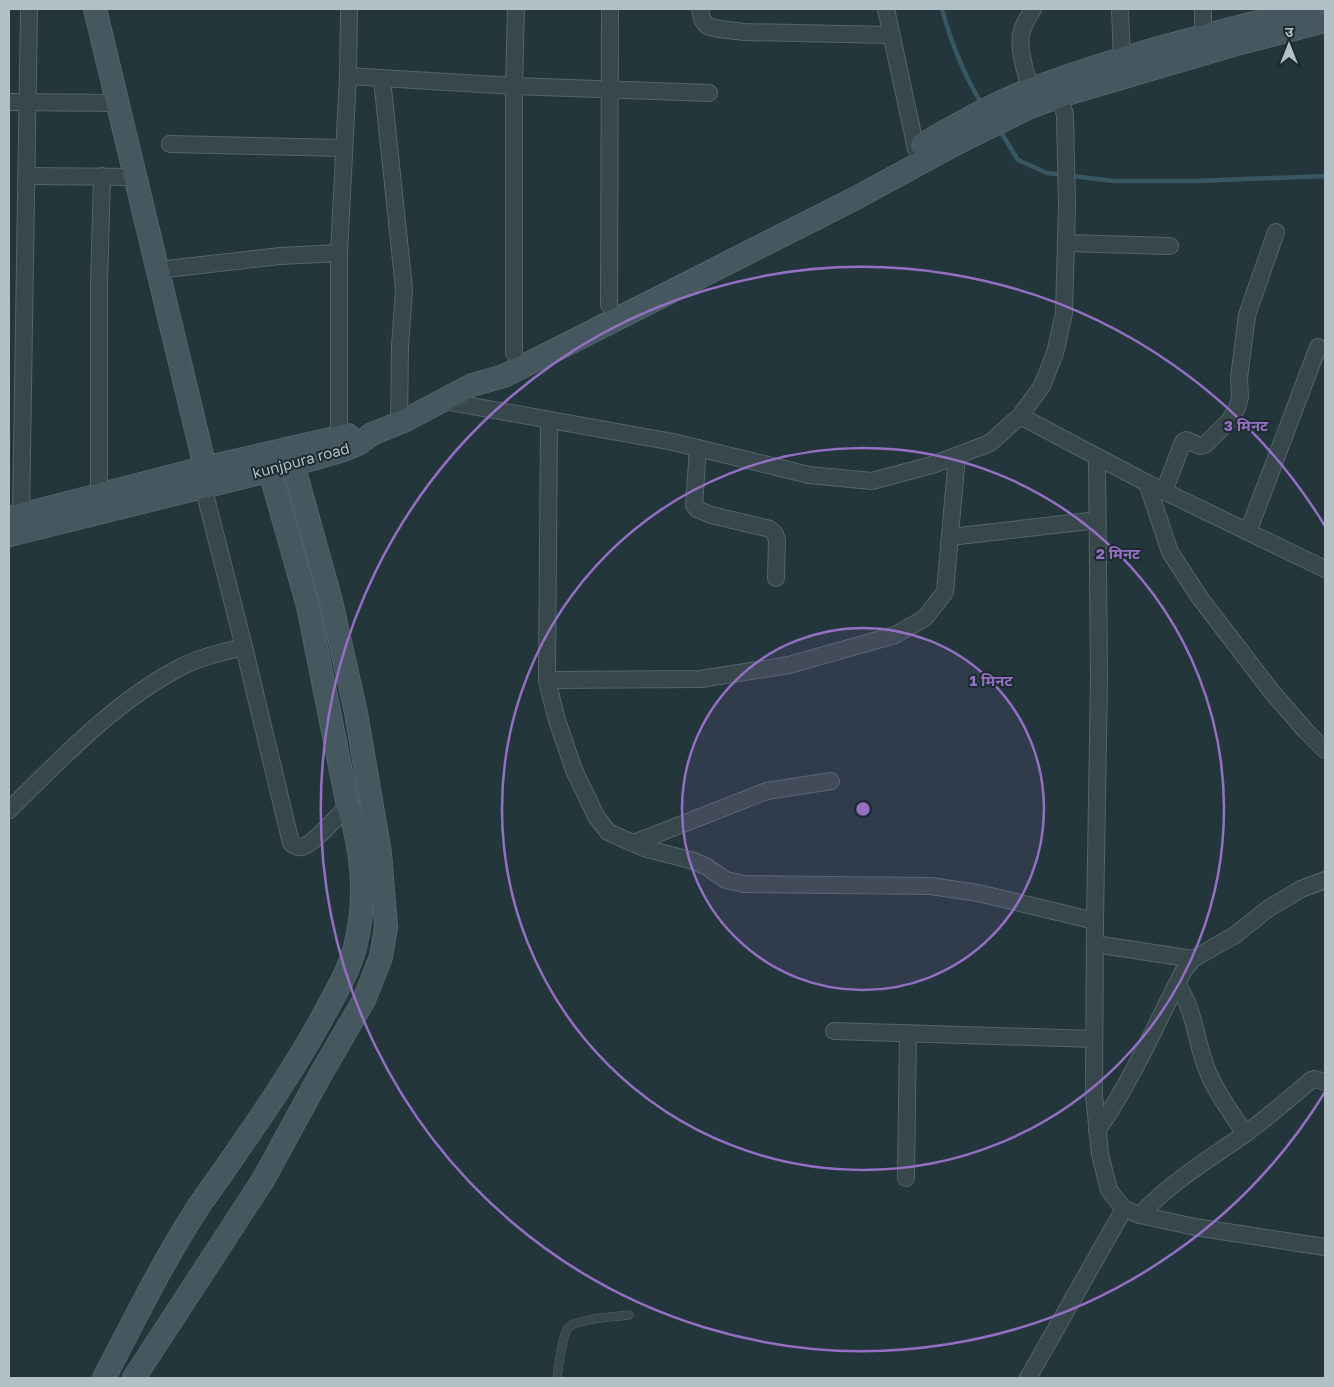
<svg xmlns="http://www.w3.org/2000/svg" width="1334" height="1387" viewBox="0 0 1334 1387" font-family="'Golos Text','Noto Sans Devanagari',sans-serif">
<rect width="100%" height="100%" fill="#23363c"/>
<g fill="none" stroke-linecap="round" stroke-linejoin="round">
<g stroke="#375862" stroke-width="4.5">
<path d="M942,9C951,42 963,74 982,104"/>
<polyline points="999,129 1018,160 1047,173 1114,181 1196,181 1325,176"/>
</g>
<g stroke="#55646a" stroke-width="9">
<path id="lane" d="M557,1378C559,1365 561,1339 568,1328C576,1318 615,1317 629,1315"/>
</g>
<g stroke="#55646a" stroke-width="18">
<g id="street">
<polyline points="700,9 702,19 707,26 719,29 745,32 891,35"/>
<polyline points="886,9 916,149"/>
<path d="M1033,9C1030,15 1024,23 1022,30C1016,49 1028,81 1035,99"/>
<polyline points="1120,9 1122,60"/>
<polyline points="1203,9 1203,37"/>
<polyline points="348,76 514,86 709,93"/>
<polyline points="382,79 404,289 400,347 399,423"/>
<polyline points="9,102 118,103"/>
<polyline points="170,144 344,148"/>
<polyline points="26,176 136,177"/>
<polyline points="1067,243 1170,246"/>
<polyline points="158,270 280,256 339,253"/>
<polyline points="609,305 610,9"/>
<polyline points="514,353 514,86 516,9"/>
<polyline points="444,401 673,442 809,475 872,481 932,465 990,443 1020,416 1042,386 1055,353 1064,313 1067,205 1065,115 1057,85"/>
<polyline points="1020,416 1147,483 1325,569"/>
<polyline points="549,420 547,680 556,717 574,770 596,816 608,832 644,848 694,861 707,867 726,880 744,884 931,886 978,893 1095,921"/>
<polyline points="339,436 339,253 348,76 349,9"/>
<polyline points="698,448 694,505 697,509 711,515 770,529 775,534 777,540 776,578"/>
<polyline points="1097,457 1099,678 1095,921 1094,1095 1100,1154 1109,1190 1124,1209 1140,1215 1195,1227 1325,1247"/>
<polyline points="1147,483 1170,552 1200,598 1272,692 1305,730 1325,750"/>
<path d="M203,486L244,647L291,843C295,846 298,848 302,847C314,844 338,815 348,806"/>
<polyline points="1164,491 1183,442 1186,440 1200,446 1205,445 1230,420 1237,408 1240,397 1239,378 1247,315 1276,232"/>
<polyline points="99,495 99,287 102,176"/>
<polyline points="21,515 29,9"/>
<polyline points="1248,532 1318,347"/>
<polyline points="950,537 1098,520"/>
<polyline points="547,680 701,679 789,665 895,635 925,618 945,592 957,456"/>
<path d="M9,810C61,759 113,703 179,668C200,657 222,652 244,647"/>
<polyline points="634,843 767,791 831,781"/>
<polyline points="1095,944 1193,959"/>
<path d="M1177,984C1195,1011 1195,1038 1206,1067C1214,1090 1232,1113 1245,1134"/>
<polyline points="834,1031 1094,1039"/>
<path d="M1097,1131C1133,1079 1155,1026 1184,970L1193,959L1235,935L1269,908L1301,889L1325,880"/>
<polyline points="906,1178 908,1033"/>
<path d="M1140,1215C1170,1183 1206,1161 1242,1136C1266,1119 1289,1099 1311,1080L1315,1079L1325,1082"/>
<polyline points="1028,1378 1124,1209"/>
</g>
</g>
<g stroke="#55646a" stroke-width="24">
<g id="secondary">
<polyline points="95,9 205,467"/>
<path d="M922,145C954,126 989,106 1024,92C1116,56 1213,34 1309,9"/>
<polyline points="9,518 191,471 348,435"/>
<polyline points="9,535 292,465 344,450 358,444 372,434 404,421 472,385 504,376 854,199 957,143 1030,107 1060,96 1104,83 1233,45 1325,21"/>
<path d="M104,1378C133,1323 161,1265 195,1212C205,1196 217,1181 227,1166C261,1117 295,1068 323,1016C335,994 349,971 355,947C367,902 363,850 348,806L308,606L265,454"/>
<polyline points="134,1378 263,1180 322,1072 364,1000 381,957 386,927 380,853 356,713 331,601 293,464 287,449"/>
</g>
</g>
<use href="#lane" stroke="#37474c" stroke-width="8"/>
<use href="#street" stroke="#37474c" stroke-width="16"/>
<use href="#secondary" stroke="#45575f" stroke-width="22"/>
</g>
<circle cx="863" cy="809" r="181" fill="#946fc3" fill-opacity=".12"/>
<g fill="none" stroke="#946fc3" stroke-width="2.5">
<circle cx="863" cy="809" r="181"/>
<circle cx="863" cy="809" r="361"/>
<path d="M1325 1092A542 542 0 1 1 1325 526"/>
</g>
<g text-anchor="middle" stroke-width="4" stroke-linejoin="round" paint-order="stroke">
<g font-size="15" fill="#b3c1c7" stroke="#1c2b31">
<text transform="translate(301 461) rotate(-15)" y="5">kunjpura road</text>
</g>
</g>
<circle cx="863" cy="809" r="8" fill="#946fc3" stroke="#1c2b31" stroke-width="2.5"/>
<g font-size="15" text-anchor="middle" font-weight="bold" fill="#946fc3" stroke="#1c2b31" stroke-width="4" stroke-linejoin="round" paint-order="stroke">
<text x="1246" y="431">3 मिनट</text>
<text x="1118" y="559">2 मिनट</text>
<text x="991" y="686">1 मिनट</text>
</g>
<rect width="1334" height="1387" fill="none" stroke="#b3c1c7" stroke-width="20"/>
<g transform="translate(1289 45)" stroke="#1c2b31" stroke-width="4" paint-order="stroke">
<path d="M0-4L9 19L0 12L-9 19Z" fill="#b3c1c7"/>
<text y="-8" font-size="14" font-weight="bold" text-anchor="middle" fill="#b3c1c7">उ</text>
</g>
</svg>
